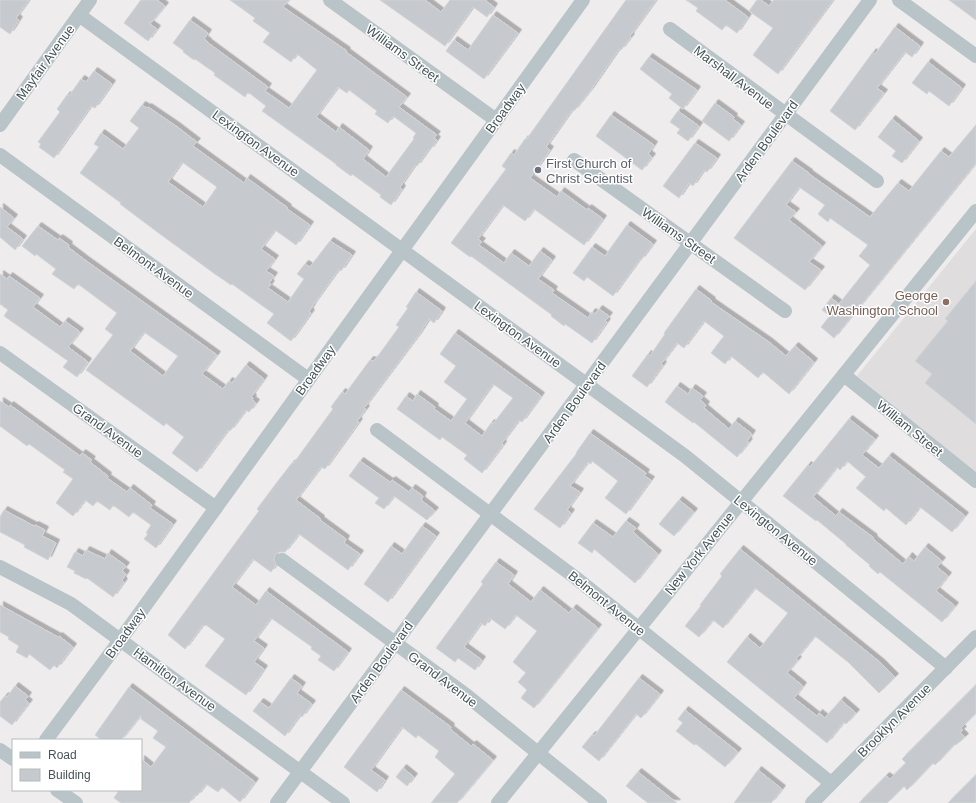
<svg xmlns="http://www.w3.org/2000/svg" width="976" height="803" viewBox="0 0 976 803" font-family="Helvetica,sans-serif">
<defs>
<filter id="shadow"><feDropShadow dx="3.5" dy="-3.5" stdDeviation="0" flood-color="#0004"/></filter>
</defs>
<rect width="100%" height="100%" fill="#efeced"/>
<polygon fill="#e0ddde" points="976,229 976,472 857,376"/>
<g fill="#c6cace" stroke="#d0d4d7" fill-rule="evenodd" filter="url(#shadow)">
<polygon points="0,0 29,0 16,18 19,20 10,34 0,27"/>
<polygon points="141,0 157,0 165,6 150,24 157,29 148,41 124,23"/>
<path d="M230,0H289L283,7L347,51L346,52L407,97L399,107L437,135L434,138L437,140L430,150L429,149L417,166L415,165L400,187L402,189L391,205L380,197L381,195L352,174L351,176L336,165V164L262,111L266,106L248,92L245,97L214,75L215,73L195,59L194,60L183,52L184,51L173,43L190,20L208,33L204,39L208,42H207L268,87L265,91L289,108L317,70L297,54L291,62L263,42L270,33L253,21L255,18ZM338,87L347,93L349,90L377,111L375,114L388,123L393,116L416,133L413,138L414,139L386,177L363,159L369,150L339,127L336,132L316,117Z"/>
<polygon points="380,0 425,0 441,12 450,0 485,0 494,7 487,17 473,7 445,46"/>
<polygon points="626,0 656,0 630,36 631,37 621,50 619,49 590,91 574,111 572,110 546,147 550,150 530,178 557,197 561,191 587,210 588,208 603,219 584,245 534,209 525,221 503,205 478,239 482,242 479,245 504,263 511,253 529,266 540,251 552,260 538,279 554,290 552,293 588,318 592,312 595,314 599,309 609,316 605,321 607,322 592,343 565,324 564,326 551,316 552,315 471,256 470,257 451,243 506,169 502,166 511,153 514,155 525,139 526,140"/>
<polygon points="686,0 725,0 748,17 737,33 726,25 722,30 696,11 698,8"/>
<polygon points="757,0 761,0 769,6 774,0 833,0 778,74 753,55 773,28 749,11"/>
<polygon points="949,0 976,0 976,20"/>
<polygon points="493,15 518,33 484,79 446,51 454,40 468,50"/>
<polygon points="895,27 920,46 912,57 905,52 877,88 884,93 855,130 830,111 873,52 875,54"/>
<polygon points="649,57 697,90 683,109 669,98 672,94 640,69"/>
<polygon points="928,62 962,88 949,106 929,91 927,94 912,83"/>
<polygon points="94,71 112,84 95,108 91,106 54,158 39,147 41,144 38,142 60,112 57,109 67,95 69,96 81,79 86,82"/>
<polygon points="715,103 734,117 733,119 741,125 729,141 702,121"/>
<path d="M142,105L147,108L148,107L176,126L197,142L193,146L244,183L247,178L288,208L287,209L310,225L296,245L275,230L261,249L275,259L266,271L274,276L269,283L271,284L268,288L288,302L304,279L297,274L305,264L310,267L330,241L352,255L341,271L339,269L313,305L309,312L311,313L291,341L267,323L274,314L232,284L231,285L215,274L160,234L120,204L121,203L80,173L99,147L94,144L101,133L123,149L139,128L130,121ZM182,162L217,187L203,207L168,182Z"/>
<polygon points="678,111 699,126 688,141 677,133 680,129 670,122"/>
<polygon points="611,115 654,145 648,154 652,157 642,170 596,136"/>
<polygon points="892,119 919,141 902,163 892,156 896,151 878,137"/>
<polygon points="976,125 976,163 834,338 821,327 830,316 822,310 831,298 839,304 870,265 859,256 868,245 830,218 828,222 818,214 825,205 799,187 786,205 796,212 789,220 822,246 809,262 821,270 805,290 734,238 792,161 809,173 809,174 870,217 898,183 909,191 941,151 949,157"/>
<polygon points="695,143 717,158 707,172 704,170 693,186 689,183 679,198 663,186"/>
<polygon points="0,207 14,218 7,227 23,239 15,250 0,237"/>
<polygon points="627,225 653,244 641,260 640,259 613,296 587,277 584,281 573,273 592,247 605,256"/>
<path d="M38,226L58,240L59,238L69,245L68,247L85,260L217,355L202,374L223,389L229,381L232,383L246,365L264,379L251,397L253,398L252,400L256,403L249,412L246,410L230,431L228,430L197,472L172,453L184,437L166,423L164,426L86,370L113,335L105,329L117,313L78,284L74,289L52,274L56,269L36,254L35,256L22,246ZM144,332L178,356L163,376L130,351Z"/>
<polygon points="0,274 7,279 9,276 40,298 33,307 60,327 65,321 80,332 68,347 88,362 77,377 63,367 68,361 4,316 8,310 0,304"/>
<polygon points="976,281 976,424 925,383 932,374 915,361 948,321 945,319"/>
<polygon points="696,289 712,301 711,302 769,342 786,356 795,346 814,362 789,394 763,372 758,378 731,356 725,364 711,353 724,336 704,321 684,348 677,343 661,364 663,365 647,387 632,376 648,354 650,356 665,334 664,333"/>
<polygon points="416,292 442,311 434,323 429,319 418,336 364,408 366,409 357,421 359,422 325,469 321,467 296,500 321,519 320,520 346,539 344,543 360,554 348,570 299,534 285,552 279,552 275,555 274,559 276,565 271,572 253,559 232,587 256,605 266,591 348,652 334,671 318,660 321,656 311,649 312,647 271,618 254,641 264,648 254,662 264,669 246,695 205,666 225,639 206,625 205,626 203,625 185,649 168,635 259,511 257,509 278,481 292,463 293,464 333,409 331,407 342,392 345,394 370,360 373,361 378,356 399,327 396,325 408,308 406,307"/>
<path d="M455,333L541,396L522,422L519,420L502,443L503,445L482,473L464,459L467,455L442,437L440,440L397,409L406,396L413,401L417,394L435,407L434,409L451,421L467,399L444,382L456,366L440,354ZM493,384L513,398L493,424L491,423L482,436L465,423Z"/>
<polygon points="677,386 688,394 692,388 703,396 700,400 706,405 704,408 729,429 735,421 752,434 747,441 749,442 737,457 694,422 693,423 665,402"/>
<polygon points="0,401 9,407 10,405 80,456 82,453 92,460 90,462 108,476 107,478 127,492 130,488 152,505 150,508 173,524 156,548 144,539 148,534 146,533 151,525 133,512 129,517 113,505 110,510 97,501 93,506 85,500 73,516 56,503 73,479 63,472 65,470 29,444 27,446 0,426"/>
<polygon points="849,419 875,439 862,455 879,468 889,456 965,516 952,532 920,507 906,525 886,508 884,511 856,488 866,477 847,461 840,470 837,467 813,497 836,516 839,512 874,538 873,539 903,564 909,556 914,561 925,547 942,561 937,567 948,576 936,591 955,606 942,622 880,572 878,574 869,566 870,565 846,545 846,544 817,520 816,521 783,496 808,465 810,467"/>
<polygon points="590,433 646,473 644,476 651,480 626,514 605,498 618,481 592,461 591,464 588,462 570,486 580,492 567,510 571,513 560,528 534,509 577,453 576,453"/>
<polygon points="360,461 390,482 392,480 409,492 412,488 423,496 421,500 435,511 427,520 394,496 384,509 375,503 379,498 349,476"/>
<polygon points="679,500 694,512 674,536 659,524"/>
<polygon points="4,510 34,526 35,525 45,530 42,536 56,543 48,560 24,547 25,545 0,532 0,517"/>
<polygon points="626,521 636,528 633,532 658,554 635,583 594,549 592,553 578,543 593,523 613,537"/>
<polygon points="422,526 436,536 388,602 364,584 391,546 402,554"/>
<polygon points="740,549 881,663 895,677 879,693 848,662 815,636 796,659 798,660 787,673 803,686 794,698 817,716 819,713 825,718 841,700 856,713 846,724 844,722 827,743 727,662 747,637 760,648 788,613 755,588 723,628 713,620 699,637 685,626 701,606 700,605 722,576 720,574"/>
<polygon points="86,550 105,559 108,553 126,566 122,571 126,574 122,580 124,582 113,597 87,578 86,579 74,573 75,571 67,567 75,552 83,556"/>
<polygon points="496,562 514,575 508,584 531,602 540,590 569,613 573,608 598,628 534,708 521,698 527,690 518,682 526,673 513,662 537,631 516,615 505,629 490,618 485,626 481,623 464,647 482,660 475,670 458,658 455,662 436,648 483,584 481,582"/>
<polygon points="0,605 58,637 59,636 73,647 57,668 54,665 50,670 29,654 27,658 16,652 19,646 8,639 9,637 0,632"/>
<polygon points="291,678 302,686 297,693 312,704 302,717 300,715 285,736 253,711 260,702 269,708"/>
<polygon points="639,678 660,694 641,718 636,714 599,761 582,747 592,735 594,736"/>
<polygon points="976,685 976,713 961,728 963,730 960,732 965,737 956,745 955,744 935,765 933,763 907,790 904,786 887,803 859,803 886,776 890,779 906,763 902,759"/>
<polygon points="15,686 28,696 25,700 29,703 12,725 0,716 0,702 5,696 7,697"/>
<polygon points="129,687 255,782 240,802 222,787 218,792 206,784 197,796 195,795 189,803 121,803 114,798 119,790 141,790 141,759 151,767 166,747 153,738 158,731 141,719 141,715 121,740 102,740 95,735"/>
<polygon points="401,690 451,727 450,729 471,746 473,744 493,760 457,803 431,803 455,774 435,757 439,751 418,735 416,738 402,727 371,770 385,780 377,792 344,767"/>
<polygon points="685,710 738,752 725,767 696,744 694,745 676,731 683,723 678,719"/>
<polygon points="403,768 414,777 407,786 396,777"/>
<polygon points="758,770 782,789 771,803 734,803"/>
<polygon points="638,772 677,803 648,803 626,786"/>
<polygon points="976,775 976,803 948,803"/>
</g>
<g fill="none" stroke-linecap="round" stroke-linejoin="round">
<g stroke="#b8c4c8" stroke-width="14">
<polyline points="330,0 496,120"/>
<polyline points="899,0 976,56"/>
<polyline points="79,15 685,456 946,668"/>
<polyline points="670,29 877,181"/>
<polyline points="0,125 90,0"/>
<polyline points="0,155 308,379"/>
<polyline points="574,160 785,311"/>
<polyline points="0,353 216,508"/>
<polyline points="844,375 976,481"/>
<polyline points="377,430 576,578 831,783"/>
<polyline points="282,560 466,695 600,803"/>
<polyline points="0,567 71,604 343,803"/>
<polyline points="46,740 121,639 583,0"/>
<polyline points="0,750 13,759"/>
<polyline points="57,790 76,803"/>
<polyline points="277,803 870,0"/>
<polyline points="498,803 976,211"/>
<polyline points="812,803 976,637"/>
</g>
</g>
<circle fill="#6b7280" stroke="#fff" stroke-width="1.5" cx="538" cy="170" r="4"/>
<circle fill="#8d6e63" stroke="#fff" stroke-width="1.5" cx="946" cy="302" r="4"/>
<g text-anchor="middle" stroke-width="3" stroke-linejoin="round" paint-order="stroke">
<g font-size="13" fill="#465458" stroke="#fff">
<text transform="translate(403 53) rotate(36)" y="5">Williams Street</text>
<text transform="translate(45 62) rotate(-54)" y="5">Mayfair Avenue</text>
<text transform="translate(734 77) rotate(37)" y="5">Marshall Avenue</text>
<text transform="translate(505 108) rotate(-54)" y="5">Broadway</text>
<text transform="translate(766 141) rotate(-54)" y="5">Arden Boulevard</text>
<text transform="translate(256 143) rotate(36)" y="5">Lexington Avenue</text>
<text transform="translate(679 235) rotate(35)" y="5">Williams Street</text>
<text transform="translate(154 267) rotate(36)" y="5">Belmont Avenue</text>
<text transform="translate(518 334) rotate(36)" y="5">Lexington Avenue</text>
<text transform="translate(315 370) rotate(-54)" y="5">Broadway</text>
<text transform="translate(574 402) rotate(-54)" y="5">Arden Boulevard</text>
<text transform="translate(910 428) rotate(39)" y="5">William Street</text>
<text transform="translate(108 430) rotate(36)" y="5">Grand Avenue</text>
<text transform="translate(776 530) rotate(39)" y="5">Lexington Avenue</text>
<text transform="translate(699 553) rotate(-51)" y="5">New York Avenue</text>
<text transform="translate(607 603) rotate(39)" y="5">Belmont Avenue</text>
<text transform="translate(125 633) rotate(-54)" y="5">Broadway</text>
<text transform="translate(381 662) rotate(-54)" y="5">Arden Boulevard</text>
<text transform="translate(175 679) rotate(36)" y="5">Hamilton Avenue</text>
<text transform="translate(443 679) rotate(37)" y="5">Grand Avenue</text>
<text transform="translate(894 720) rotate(-45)" y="5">Brooklyn Avenue</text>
</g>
<g font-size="13" fill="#5b616d" stroke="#fff" text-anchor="start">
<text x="546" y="168">First Church of<tspan x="546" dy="15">Christ Scientist</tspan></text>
</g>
<g font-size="13" fill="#785e54" stroke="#fff" text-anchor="end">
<text x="938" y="300">George<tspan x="938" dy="15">Washington School</tspan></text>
</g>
</g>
<rect x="12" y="739" width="130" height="52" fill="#ffffff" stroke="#b5bbbc"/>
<rect x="20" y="752" width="20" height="6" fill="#b8c4c8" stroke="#b5bbbc"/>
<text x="48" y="759" font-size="12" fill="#465458">Road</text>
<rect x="20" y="769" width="20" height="12" fill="#c6cace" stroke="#b5bbbc"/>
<text x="48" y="779" font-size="12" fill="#465458">Building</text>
</svg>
